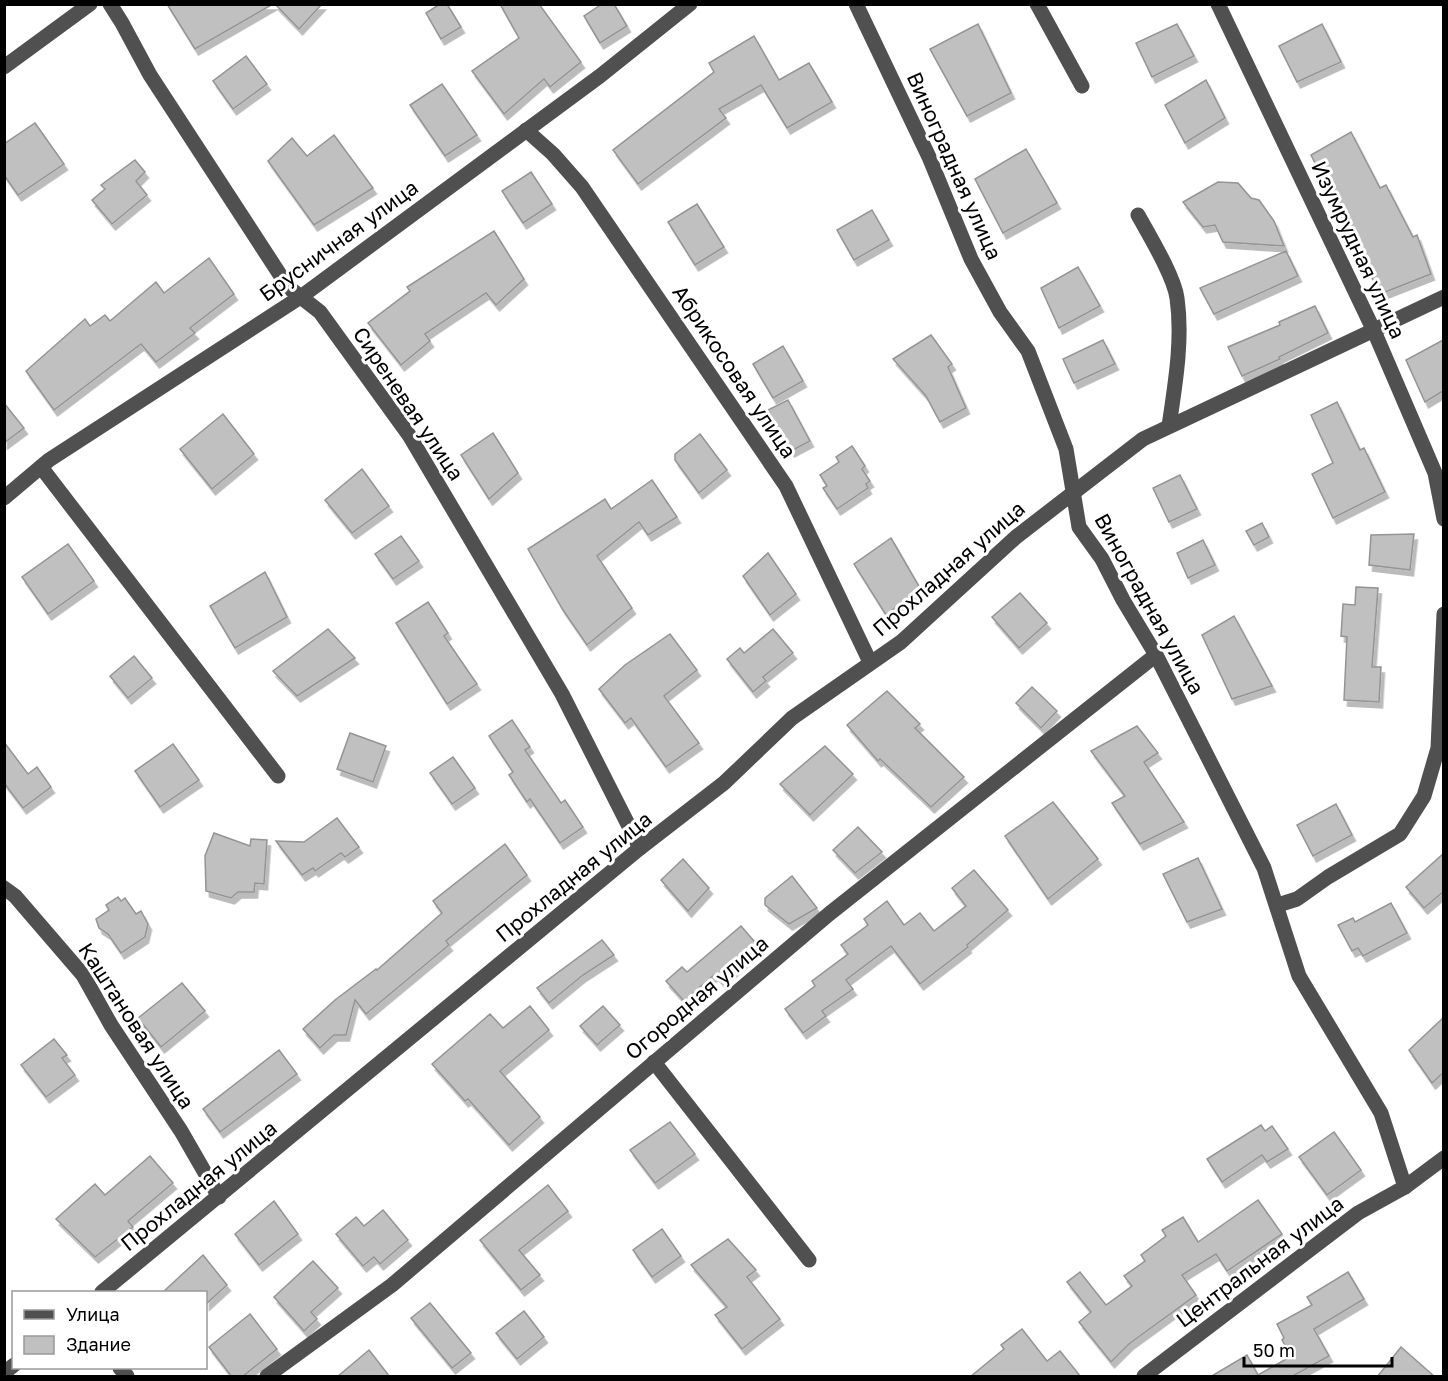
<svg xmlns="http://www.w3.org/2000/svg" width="1448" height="1381" viewBox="0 0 1448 1381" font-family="'Golos Text',sans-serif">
<defs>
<filter id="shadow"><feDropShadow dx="3.5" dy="6" stdDeviation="0" flood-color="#0004"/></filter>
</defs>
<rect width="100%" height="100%" fill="#fff"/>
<g fill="#c0c0c0" stroke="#949494" stroke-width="1.5" filter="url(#shadow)">
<polygon points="167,4 273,4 195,49"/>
<polygon points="275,4 322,4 299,29"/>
<polygon points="440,4 447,4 461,27 441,39 426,13"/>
<polygon points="500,4 539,4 581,62 550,87 544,79 504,114 472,71 519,38"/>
<polygon points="602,4 614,4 627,26 600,43 584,16"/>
<polygon points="978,24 1011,93 967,116 930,49"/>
<polygon points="1177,24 1194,56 1152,77 1136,43"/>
<polygon points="1322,24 1341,62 1297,82 1279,46"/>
<polygon points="754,36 779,80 809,63 832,102 787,128 761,85 719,109 726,118 638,184 613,150 714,72 709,63"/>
<polygon points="246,56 267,84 233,109 213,81"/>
<polygon points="1206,80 1225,118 1185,143 1165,105"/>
<polygon points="442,84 477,135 445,156 410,105"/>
<polygon points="35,123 64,164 18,195 4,175 4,144"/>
<polygon points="1351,132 1380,188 1386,185 1413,237 1417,235 1431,274 1380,294 1311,155"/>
<polygon points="334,135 373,188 314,225 268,161 292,138 307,156"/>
<polygon points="1026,149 1057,203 1003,233 975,179"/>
<polygon points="135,160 145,172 136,181 147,195 112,224 92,200 105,189 101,185"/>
<polygon points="531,172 552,204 523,223 502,191"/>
<polygon points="1218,182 1238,183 1251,198 1259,200 1274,221 1284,246 1223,242 1215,225 1203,227 1183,202"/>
<polygon points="697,204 724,247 695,265 668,222"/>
<polygon points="872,210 889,240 854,260 837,230"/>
<polygon points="494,231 524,279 496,305 486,293 425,334 430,341 401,365 368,323 410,291 407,287"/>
<polygon points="1286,251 1298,276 1214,314 1200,288"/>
<polygon points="209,258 234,294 190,328 195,333 156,362 141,344 54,410 26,371 85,319 90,326 105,315 110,321 156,282 164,293"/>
<polygon points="1078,267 1100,306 1059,328 1041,288"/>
<polygon points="1315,306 1328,333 1279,357 1280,359 1242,376 1228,347 1280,325 1279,322"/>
<polygon points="931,335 952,364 948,367 966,408 940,422 926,396 893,359"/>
<polygon points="1103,340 1115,364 1074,383 1063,359"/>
<polygon points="1443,340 1443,391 1425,402 1406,360"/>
<polygon points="783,346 803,381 773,398 753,364"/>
<polygon points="788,400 810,441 791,451 768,410"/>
<polygon points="1337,402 1360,450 1364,448 1385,492 1333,518 1312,474 1333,463 1311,415"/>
<polygon points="4,403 24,428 4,443"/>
<polygon points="223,414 254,454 212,489 180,449"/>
<polygon points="493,433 518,473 489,499 461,455"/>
<polygon points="700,434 727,470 699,493 675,460 675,454"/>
<polygon points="852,446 865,466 862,469 870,481 866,484 868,488 837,509 823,488 827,486 820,475 839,462 836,457"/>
<polygon points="362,469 389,506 352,533 325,500"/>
<polygon points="1180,475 1197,509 1169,522 1153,488"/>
<polygon points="652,480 677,517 648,535 639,522 597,556 632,608 587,645 563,610 528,549 605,499 611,509"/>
<polygon points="1262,523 1269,537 1254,545 1246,531"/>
<polygon points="1414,534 1410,570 1369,565 1371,535"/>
<polygon points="401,536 419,561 393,579 375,554"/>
<polygon points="891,538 920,588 886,615 854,564"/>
<polygon points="1203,540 1215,565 1188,578 1177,553"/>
<polygon points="68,544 94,581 48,614 22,577"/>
<polygon points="768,553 796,594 770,615 743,576"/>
<polygon points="265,572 287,617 235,648 210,606"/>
<polygon points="1356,587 1378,588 1372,667 1381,667 1379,702 1344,700 1347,637 1341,636 1343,604 1355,605"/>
<polygon points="1020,593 1047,623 1019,648 992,617"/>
<polygon points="428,602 448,633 444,636 477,684 447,704 396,623"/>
<polygon points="1234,616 1272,686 1232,699 1202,635"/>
<polygon points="328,629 355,658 297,696 273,671"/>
<polygon points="773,629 793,653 763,677 766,681 753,692 727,659 740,648 744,653"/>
<polygon points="670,634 697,670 664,696 699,743 666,767 631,718 625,723 599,689 625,665"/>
<polygon points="134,656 152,678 128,698 110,676"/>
<polygon points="1032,687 1057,711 1041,728 1016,703"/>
<polygon points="887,691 920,724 915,728 964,777 931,807 880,759 878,761 847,725"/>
<polygon points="512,720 530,747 525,750 561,803 565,800 583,827 560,843 530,799 527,802 509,775 513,772 489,736"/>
<polygon points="1137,726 1158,753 1144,762 1184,822 1140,844 1112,803 1125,796 1091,751"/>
<polygon points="350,733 386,746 373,782 337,769"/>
<polygon points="4,742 28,774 37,767 51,787 23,808 4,783"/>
<polygon points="173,744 199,780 160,807 135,771"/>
<polygon points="825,746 853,774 810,815 780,784"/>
<polygon points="453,757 475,788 452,804 430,773"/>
<polygon points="1053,802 1098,859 1048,899 1005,836"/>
<polygon points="1336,804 1352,835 1313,856 1297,825"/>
<polygon points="337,818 359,847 345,857 341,853 315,871 313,868 302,875 276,841 304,842"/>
<polygon points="858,827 882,852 855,873 833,850"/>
<polygon points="214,833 250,846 251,839 267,840 264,884 255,883 254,892 238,892 231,898 206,891 205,856"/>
<polygon points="505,844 527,875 446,941 449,945 366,1014 355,1000 346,1035 334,1035 320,1048 303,1029 335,1000 376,969 377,970 442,913 433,901"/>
<polygon points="1443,854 1443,892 1424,908 1406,887"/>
<polygon points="1198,858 1222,909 1187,922 1163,874"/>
<polygon points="683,859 709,888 688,911 661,880"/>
<polygon points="974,870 1008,910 967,945 968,947 920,984 891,946 846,980 853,989 822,1011 826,1016 803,1033 785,1009 815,986 812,981 848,954 841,945 868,925 864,919 887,901 904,925 920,913 934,931 966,906 952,888"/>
<polygon points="792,876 817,908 789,924 765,905 765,898"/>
<polygon points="118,897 121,901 125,898 136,914 141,911 148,924 145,937 121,953 108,934 99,928 96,919 109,910 106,905"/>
<polygon points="1391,903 1407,933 1363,956 1358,948 1352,951 1338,925 1353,918 1355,922"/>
<polygon points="741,926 760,948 721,981 715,974 684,1001 666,981 682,967 687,972"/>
<polygon points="602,940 614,955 583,975 549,1003 537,988"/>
<polygon points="182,983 205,1011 161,1047 138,1018"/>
<polygon points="530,1006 549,1030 500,1071 540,1117 509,1145 468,1099 465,1101 432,1064 490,1014 503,1028"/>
<polygon points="603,1006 620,1025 597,1045 580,1026"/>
<polygon points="1443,1018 1443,1073 1432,1083 1409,1050"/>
<polygon points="54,1039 67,1055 62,1058 75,1075 46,1097 21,1065"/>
<polygon points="279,1050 297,1074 220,1132 203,1109"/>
<polygon points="670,1122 695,1154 655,1183 630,1150"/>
<polygon points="1261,1125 1265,1131 1272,1126 1288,1149 1267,1162 1262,1155 1222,1182 1207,1159"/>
<polygon points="1334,1132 1361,1170 1327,1195 1299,1157"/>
<polygon points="150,1156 173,1183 128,1221 133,1227 95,1257 56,1219 95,1184 105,1195"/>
<polygon points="548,1185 568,1211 519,1250 540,1275 521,1290 480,1240"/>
<polygon points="1258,1200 1282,1234 1227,1271 1216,1254 1182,1275 1196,1295 1129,1344 1111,1362 1079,1322 1091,1312 1067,1282 1080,1272 1106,1305 1132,1286 1124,1276 1145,1261 1141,1255 1166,1236 1162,1230 1183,1217 1198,1242"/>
<polygon points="274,1201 298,1234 259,1265 235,1234"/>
<polygon points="383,1210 408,1240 380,1264 374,1257 363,1266 336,1234 356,1217 364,1226"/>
<polygon points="662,1229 681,1256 652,1277 633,1250"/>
<polygon points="728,1239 756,1270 747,1277 780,1319 742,1349 715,1315 727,1307 691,1265"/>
<polygon points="203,1255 227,1285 206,1304 206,1293 162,1293"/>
<polygon points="313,1261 338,1288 311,1312 317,1319 304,1331 274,1297"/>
<polygon points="1348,1272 1364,1299 1314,1329 1329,1356 1291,1377 1210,1377 1247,1355 1258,1375 1288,1358 1285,1353 1288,1351 1282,1340 1284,1338 1277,1324 1312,1305 1307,1297"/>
<polygon points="430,1303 471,1353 452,1368 411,1318"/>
<polygon points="524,1311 544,1337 517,1359 496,1333"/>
<polygon points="250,1314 277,1349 242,1377 232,1377 209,1347"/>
<polygon points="1022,1329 1047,1361 1060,1351 1081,1377 970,1377 1004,1349 1001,1345"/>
<polygon points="1401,1347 1435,1377 1377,1377"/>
<polygon points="369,1350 390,1377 337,1377"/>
</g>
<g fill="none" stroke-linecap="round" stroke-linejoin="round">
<g stroke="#505050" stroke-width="15">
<polyline points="110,4 122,23 150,75 288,287 320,312 409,435 562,694 640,848"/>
<polyline points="856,4 929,157 971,259 1000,312 1028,351 1066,449 1079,527 1102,559 1123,600 1156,655 1264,868 1299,976 1381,1113 1405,1187"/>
<polyline points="1037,4 1082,86"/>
<polyline points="1218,4 1374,331 1435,473 1444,519"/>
<polyline points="4,67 90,4"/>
<polyline points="526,130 553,154 582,187 786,486 870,662"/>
<path d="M1138,215C1149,235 1174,276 1177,298C1183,340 1175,385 1169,426"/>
<polyline points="41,467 278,776"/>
<polyline points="4,498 49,460 302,296 600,76 690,4"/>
<polyline points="4,888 15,896 83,975 111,1025 181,1131 219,1197"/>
<polyline points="1278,905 1297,899 1328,877 1400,834 1424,796 1438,748 1444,614"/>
<polyline points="654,1062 809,1260"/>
<polyline points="102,1292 640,848 724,783 792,718 901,642 1016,537 1143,439 1444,297"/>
<polyline points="120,1368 127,1376"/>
<polyline points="4,1373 14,1365"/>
<polyline points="267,1376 392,1285 829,914 1156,655"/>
<polyline points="1144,1376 1358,1213 1405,1187 1444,1158"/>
</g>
</g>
<g text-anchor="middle" stroke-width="6" stroke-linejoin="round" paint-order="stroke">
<g font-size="21" fill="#000" stroke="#fff">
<text transform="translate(954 166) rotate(66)" y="7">Виноградная улица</text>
<text transform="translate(339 241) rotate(-36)" y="7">Брусничная улица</text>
<text transform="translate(1358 250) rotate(65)" y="7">Изумрудная улица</text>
<text transform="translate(734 372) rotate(56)" y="7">Абрикосовая улица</text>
<text transform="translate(408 404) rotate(56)" y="7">Сиреневая улица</text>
<text transform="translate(949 569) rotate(-41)" y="7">Прохладная улица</text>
<text transform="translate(1149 604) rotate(61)" y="7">Виноградная улица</text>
<text transform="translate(574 877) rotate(-39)" y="7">Прохладная улица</text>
<text transform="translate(697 998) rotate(-40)" y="7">Огородная улица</text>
<text transform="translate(136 1026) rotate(57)" y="7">Каштановая улица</text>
<text transform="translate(199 1186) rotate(-39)" y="7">Прохладная улица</text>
<text transform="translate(1260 1262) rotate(-37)" y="7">Центральная улица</text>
</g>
</g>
<rect width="1448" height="1381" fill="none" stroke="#000000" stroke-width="12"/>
<rect x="12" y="1291" width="195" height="78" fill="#ffffff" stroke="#999999" stroke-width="1.5"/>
<rect x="24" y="1310" width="30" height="9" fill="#505050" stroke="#999999" stroke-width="1.5"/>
<text x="66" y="1321" font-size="18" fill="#000000">Улица</text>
<rect x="24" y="1336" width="30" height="18" fill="#c0c0c0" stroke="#999999" stroke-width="1.5"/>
<text x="66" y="1351" font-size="18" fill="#000000">Здание</text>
<path d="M1244 1357v9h148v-9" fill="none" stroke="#000000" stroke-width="3"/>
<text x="1253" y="1357" font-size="18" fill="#000000" stroke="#ffffff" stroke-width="4.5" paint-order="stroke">50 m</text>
</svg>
